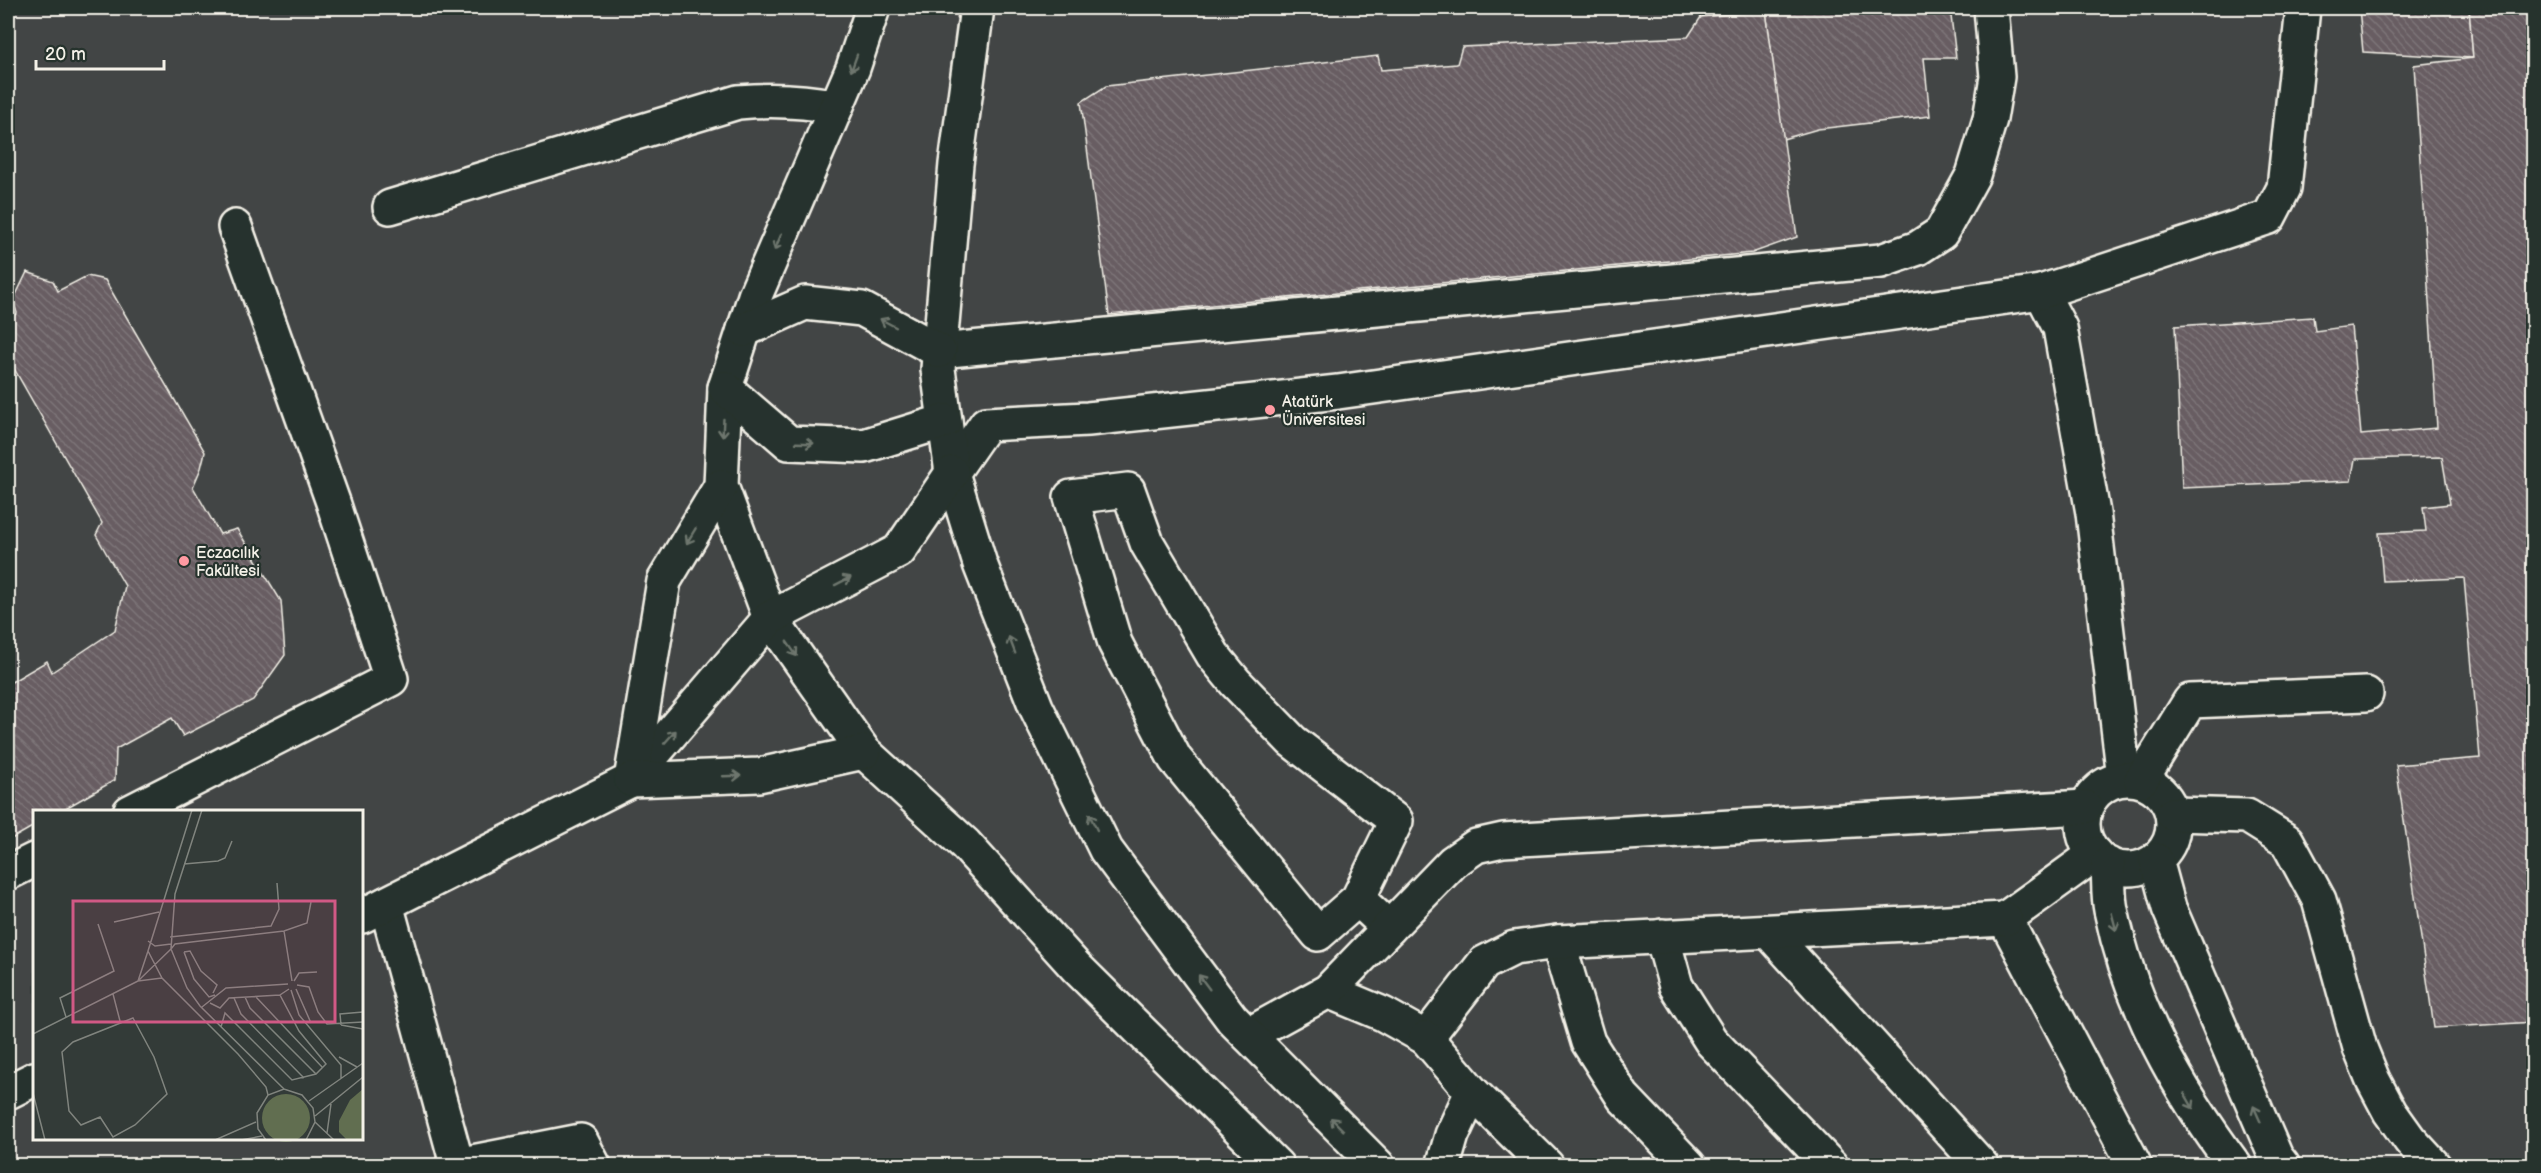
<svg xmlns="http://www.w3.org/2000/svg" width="2541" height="1173" viewBox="0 0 2541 1173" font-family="'Balsamiq Sans',sans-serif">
<defs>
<pattern id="building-back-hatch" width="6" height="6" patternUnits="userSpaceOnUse" patternTransform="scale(1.5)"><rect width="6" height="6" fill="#675d62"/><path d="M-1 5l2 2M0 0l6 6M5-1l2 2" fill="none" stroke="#7d7578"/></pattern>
</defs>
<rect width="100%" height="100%" fill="#333b38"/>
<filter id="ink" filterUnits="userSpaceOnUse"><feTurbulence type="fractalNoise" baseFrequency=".0167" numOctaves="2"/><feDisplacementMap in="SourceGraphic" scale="12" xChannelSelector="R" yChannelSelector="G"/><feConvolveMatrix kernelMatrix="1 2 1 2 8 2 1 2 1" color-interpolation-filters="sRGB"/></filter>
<g filter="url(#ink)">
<path fill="#434545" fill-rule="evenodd" d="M8,8H2533V1165H8ZM34,812H362V1138H34Z"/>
<g fill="url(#building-back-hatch)" stroke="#f4f1e8" stroke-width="1.5">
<polygon points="1700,8 1950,8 1956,58 1924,58 1930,116 1818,129 1783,139 1766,11 1701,17"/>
<polygon points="2359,8 2469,8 2473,58 2363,52"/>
<polygon points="2469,8 2534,8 2534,1022 2434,1028 2396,765 2480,758 2464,578 2383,581 2379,533 2426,531 2423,507 2450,504 2442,457 2355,459 2351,481 2182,488 2175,326 2313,317 2315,331 2351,326 2361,435 2437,428 2414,65 2473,58"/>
<polygon points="1766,11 1797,237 1752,253 1109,315 1081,102 1106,86 1378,56 1381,70 1457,64 1462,47 1688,37 1701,17"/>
<polygon points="27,272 53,281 58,291 87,276 105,280 205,452 201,468 193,487 220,534 237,529 281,601 285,655 253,700 183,736 172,718 116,749 115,780 59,812 34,812 34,826 8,841 8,684 47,661 52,672 115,630 125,586 96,535 102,523 8,358 8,320 17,313 13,301"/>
</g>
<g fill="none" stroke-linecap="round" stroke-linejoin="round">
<g stroke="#f4f1e8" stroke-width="38">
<g id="minor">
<path d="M390,207L738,102C772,99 802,100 836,107"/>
<polyline points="2041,292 2060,328 2093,513 2124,778"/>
<polyline points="939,351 1881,261 1918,248 1941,233 1973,175 1990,119 1997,77 1991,8"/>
<polyline points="952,473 986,424 1088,419 1338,392 2041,292 2269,217 2284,188 2303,8"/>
<circle cx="2128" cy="824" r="45"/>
<polyline points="2141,780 2190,701 2366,694"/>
<polyline points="130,812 391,679 333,502 235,227"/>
<polyline points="2173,814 2247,816 2287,841 2319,900 2360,1048 2373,1080 2390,1112 2410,1140 2434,1166"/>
<polyline points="2095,854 2005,919 2135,1166"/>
<polyline points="2156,860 2169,908 2276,1157 2283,1166"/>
<path d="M2108,864C2109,879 2108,896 2111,910C2131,1007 2177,1088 2235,1166"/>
<polyline points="8,873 34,860"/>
<polyline points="1358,899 1396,821 1292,741 1235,682 1213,655 1147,543 1128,490 1071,497 1115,643 1175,759 1318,934 1358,899 1389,928"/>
<polyline points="386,904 457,1164"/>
<polyline points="362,916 631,780"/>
<polyline points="1769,932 1982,1166"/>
<polyline points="1662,936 1676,986 1711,1041 1831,1166"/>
<polyline points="1558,942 1588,1042 1623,1097 1689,1166"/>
<polyline points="1328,991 1383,1014 1426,1038 1484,963 1514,948 1558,942 2005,919"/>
<polyline points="1248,1035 1328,991 1453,862 1476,846 1503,840 2085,807"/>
<polyline points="1426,1038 1472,1092"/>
<polyline points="8,1092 34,1079"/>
<polyline points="452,1166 581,1141 594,1166"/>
<polyline points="1443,1166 1452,1135 1472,1092 1547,1166"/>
</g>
</g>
<g stroke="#f4f1e8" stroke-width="38">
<g id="major">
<polyline points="873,8 853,68 755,296 725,388 721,486 770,618 864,752 965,844 1076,967 1277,1166"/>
<polyline points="977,8 956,164 938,369 952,473 980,564 1036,707 1106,850 1232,1019 1378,1166"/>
<polyline points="744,330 805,303 862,309 939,351"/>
<polyline points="725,388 789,443 864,446 945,421"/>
<polyline points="631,780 770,618 899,551 952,473"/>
<polyline points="631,780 664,581 721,486"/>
<polyline points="631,780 759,775 864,752"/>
</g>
</g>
<use href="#minor" stroke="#26332d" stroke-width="33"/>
<use href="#major" stroke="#26332d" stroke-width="33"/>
</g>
<defs><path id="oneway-shaft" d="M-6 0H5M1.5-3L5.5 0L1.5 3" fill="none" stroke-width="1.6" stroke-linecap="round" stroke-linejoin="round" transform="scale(1.5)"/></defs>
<g stroke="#6e766e">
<use href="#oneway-shaft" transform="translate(854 63) rotate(110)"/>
<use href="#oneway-shaft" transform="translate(778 242) rotate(113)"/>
<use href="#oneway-shaft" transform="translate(888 323) rotate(-152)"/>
<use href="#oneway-shaft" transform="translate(723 428) rotate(93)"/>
<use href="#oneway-shaft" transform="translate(805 443) rotate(2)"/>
<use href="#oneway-shaft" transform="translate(691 536) rotate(121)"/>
<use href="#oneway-shaft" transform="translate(843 581) rotate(-27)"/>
<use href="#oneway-shaft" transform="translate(1012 645) rotate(-111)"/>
<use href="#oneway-shaft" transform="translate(792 649) rotate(55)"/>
<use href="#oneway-shaft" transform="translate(670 737) rotate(-48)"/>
<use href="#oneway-shaft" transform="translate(732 776) rotate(-2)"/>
<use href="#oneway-shaft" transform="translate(1093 822) rotate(-116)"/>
<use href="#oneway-shaft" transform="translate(2114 922) rotate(75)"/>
<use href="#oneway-shaft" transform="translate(1204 982) rotate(-127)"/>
<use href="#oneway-shaft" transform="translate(2189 1101) rotate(60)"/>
<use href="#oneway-shaft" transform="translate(2257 1114) rotate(-114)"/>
<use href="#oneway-shaft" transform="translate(1337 1124) rotate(-135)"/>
</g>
</g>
<g fill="#ff9aa2" stroke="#26332d" stroke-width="2">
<circle cx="1270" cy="410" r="6"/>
<circle cx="184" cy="561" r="6"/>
</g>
<g text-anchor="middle" stroke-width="4.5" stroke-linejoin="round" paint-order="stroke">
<g font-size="16" fill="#f4f1e8" stroke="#26332d" text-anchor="start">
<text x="1282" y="407">Atatürk<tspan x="1282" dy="18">Üniversitesi</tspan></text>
<text x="196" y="558">Eczacılık<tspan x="196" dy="18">Fakültesi</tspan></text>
</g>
</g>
<g transform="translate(33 810)">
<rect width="330" height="330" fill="#333b38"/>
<path d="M229 308a24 24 0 1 1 48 0a24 24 0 1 1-48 0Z" fill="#616e50"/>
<path d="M330,279V330H314L306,322V311L317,290Z" fill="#616e50"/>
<path fill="none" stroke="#80847e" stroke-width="1.5" d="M159,0L115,141L129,168L205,244L233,277L235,285M169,0L142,84L138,139L154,178L167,196L251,279M151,54L185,51L192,48L199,31M330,100V128M81,112L126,102M251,121L259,171M137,127L238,116L246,99L244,73M115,131L122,136L138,134M138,139L142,134L251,121L274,113L278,92M151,142L161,169L176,187L182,185M151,142L157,141L168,161L184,175L180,183M105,171L138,139M105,171L115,141M105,171L129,168M261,171L266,163L284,162M264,175L276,177L285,202L294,214L330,212M263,179L278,213M258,180L266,205L308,255V268M80,184L87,211M212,187L217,198L283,264M223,187L290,258M201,188L208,204L271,268M177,193L187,198L196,188L247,185M169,197L193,178L255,174M33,207L27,188L81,161L65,114M100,208L121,247L134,284L102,315L80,327L67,307L48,315L36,301L29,242L40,232ZM308,215L307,204L330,202M308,215L330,219M188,217L192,203L259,270L283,264L293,254L266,221L247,185L256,179M0,224L105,171M306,247L324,257M0,283L12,330M276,291L330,253M282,306L330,267M282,312L301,330M294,323L298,294M182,330L223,312M208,330L229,326M233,330L225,319L224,303L235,285L251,279L269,285L280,298L282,312L273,330"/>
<path fill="#d15985" fill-opacity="0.15" stroke="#d15985" stroke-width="3" d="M40,91H302V212H40Z"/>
<rect width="330" height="330" fill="none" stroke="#f4f1e8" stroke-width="3"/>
</g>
<rect width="2541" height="1173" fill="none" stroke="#26332d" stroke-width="30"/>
<rect x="15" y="15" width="2511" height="1143" fill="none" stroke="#f4f1e8" stroke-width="2" filter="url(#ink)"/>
<path d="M36 60v9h128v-9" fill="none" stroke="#f4f1e8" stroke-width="3"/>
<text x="45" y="60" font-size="18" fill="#f4f1e8" stroke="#26332d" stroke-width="4.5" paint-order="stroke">20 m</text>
</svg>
